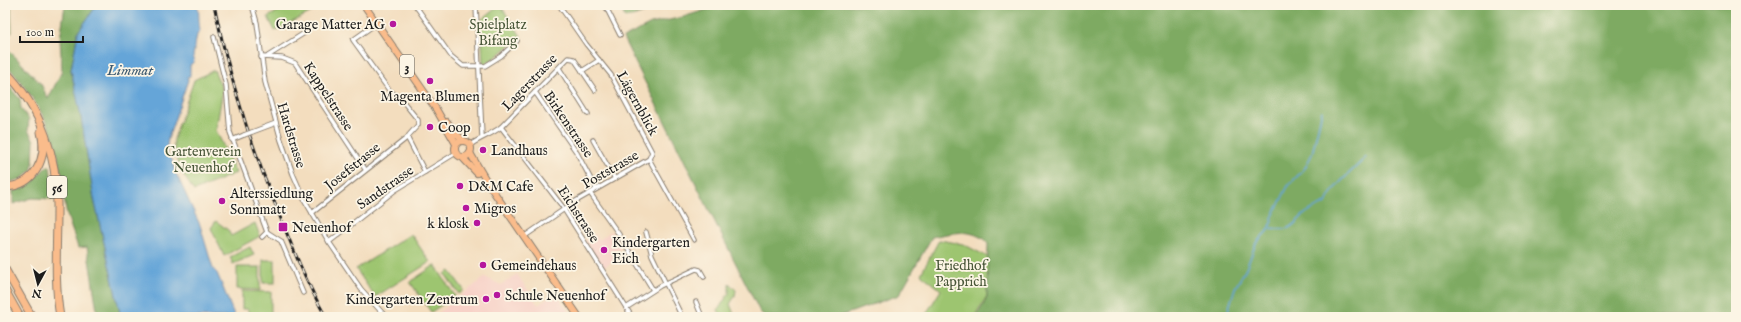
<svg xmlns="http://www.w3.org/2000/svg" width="1741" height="322" viewBox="0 0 1741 322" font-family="'IM FELL English',serif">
<rect width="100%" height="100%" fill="#fcf5e5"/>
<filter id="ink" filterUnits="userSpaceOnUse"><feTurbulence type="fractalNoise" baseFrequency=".025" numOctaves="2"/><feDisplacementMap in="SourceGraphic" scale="8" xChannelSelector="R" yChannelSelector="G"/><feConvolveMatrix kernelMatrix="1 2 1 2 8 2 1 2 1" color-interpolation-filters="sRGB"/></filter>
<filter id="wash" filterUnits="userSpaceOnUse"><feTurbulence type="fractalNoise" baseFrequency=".012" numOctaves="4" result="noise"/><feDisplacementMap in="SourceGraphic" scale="16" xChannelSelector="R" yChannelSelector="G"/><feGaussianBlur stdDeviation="0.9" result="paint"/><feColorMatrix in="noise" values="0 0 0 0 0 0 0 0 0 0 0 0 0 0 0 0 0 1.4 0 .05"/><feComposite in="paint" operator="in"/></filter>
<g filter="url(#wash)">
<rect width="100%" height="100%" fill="#f3ddbe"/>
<g fill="#f7d1c7">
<polygon points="611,231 622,247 612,253 616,259 603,268 585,241 595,234 599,240"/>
<polygon points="517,274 538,305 556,293 572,317 433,317 485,277 501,285"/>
</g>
<g fill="#9dc570" stroke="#5c7046">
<polygon points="5,5 11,5 12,33 5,32"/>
<polygon points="289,5 320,5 321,7 275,31 268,17"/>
<polygon points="500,5 521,36 496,57 483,65 481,20"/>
<path d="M214,70L222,88V95L216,130L236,173L194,191C184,176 172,158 174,139L194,80Z"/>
<polygon points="216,221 228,230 231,236 255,223 260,236 224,256 211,228"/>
<polygon points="411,234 430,262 375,297 356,269"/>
<polygon points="939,240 963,244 988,257 987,296 974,317 924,317 941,290 921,274"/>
<polygon points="250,247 254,255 233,264 230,257"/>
<rect x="263" y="260" width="12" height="23"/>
<polygon points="435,265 455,296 431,312 410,282"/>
<polygon points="237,267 260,267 260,290 237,289"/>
<polygon points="450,271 464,290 459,294 445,274"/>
<polygon points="729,283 736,290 735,296 730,304 735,317 722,317 718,310 729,293"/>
<polygon points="242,291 271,292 271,314 248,314 248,309 242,309"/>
</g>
<g fill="#7eaa62" stroke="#4d633f">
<path d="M65,5H97L78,32L71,70L81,117L94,199L121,317H98L87,247L78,248C74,234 67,219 65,204C61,182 60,159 53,138C42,109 25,86 5,63V46L41,84L48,99L62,71L60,39Z"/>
<polygon points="620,5 656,5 655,9 638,15 625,18"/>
<path d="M715,5H1736V317H976L987,298L988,243C972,227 952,233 932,237L899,295L838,317H766L760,312L623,38L651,24L683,17L715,7Z"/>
<polygon points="5,82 20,99 21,109 29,119 28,130 34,141 33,164 31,171 21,179 10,182 5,180"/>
<polygon points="50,166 54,199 32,198 13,204 13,191 28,186 45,168"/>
</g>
<path fill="#65a5d8" stroke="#40607a" d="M97,5H197C200,11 198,23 200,30L197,35L193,56C195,61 193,63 190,65V76L187,77L188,80L168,139L166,152L172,160L175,171L200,225L213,269L217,273L235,317H121L94,199L81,117L71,70L78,32Z"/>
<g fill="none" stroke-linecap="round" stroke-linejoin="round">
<g stroke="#65a5d8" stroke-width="1.5">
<path d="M1270,228C1293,232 1290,226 1306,213C1312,209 1320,206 1326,203C1333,185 1353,171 1366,157"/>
<polyline points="1226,317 1235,288 1246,269 1256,243 1270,228 1272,218 1288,186 1305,168 1312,154 1322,111"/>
</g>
</g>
</g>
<g filter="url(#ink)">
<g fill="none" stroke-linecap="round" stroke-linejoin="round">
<g stroke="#887c6d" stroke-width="5.5">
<g id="minor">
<polyline points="252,5 257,23 265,82 281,140 293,174 304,199 329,242 361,289 386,317"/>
<polyline points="415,5 451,56 463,66 485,66 501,56 517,41"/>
<polyline points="476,5 482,137"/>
<polyline points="559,5 586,44 611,75 652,152 649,159"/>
<polyline points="605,5 620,35"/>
<polyline points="377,23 353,40 389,90 401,99 418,120 418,125 409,135 408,139 425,172"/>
<polyline points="214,37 226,85 230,132 267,232 262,237"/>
<polyline points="268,56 306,32"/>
<polyline points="261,57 282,58 295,63 365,169"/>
<polyline points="559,68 588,114"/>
<polyline points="582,71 599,60"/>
<polyline points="535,92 577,153 596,189"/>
<polyline points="501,127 562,206 632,317"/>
<polyline points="252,132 276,123"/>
<polyline points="232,140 244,135"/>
<polyline points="593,140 615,179"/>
<path d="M470,145C480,138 492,134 501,127L568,58L574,59L595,90"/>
<polyline points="590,193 618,233 653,290"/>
<polyline points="312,213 408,137"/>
<polyline points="267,232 281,241 303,293"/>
<polyline points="646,232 652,255 682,317"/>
<polyline points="525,236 576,201 649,159 694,240"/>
<polyline points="329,242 394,191 456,153"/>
<polyline points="696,302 702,317"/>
<polyline points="626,308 660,286 696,269 700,270 704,277"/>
</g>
</g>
<g stroke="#887c6d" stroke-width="8">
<g id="primary">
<polyline points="364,5 436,109 456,144"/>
<polyline points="447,122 456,134 464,141"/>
<circle cx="463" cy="149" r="8"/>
<polyline points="470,153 487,182 579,317"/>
<polyline points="462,157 477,173"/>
</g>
</g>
<g stroke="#887c6d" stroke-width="9">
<g id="motorway">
<path d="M5,71C42,109 58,158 57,210C57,246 54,281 60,317"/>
<path d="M5,187C35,186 48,158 41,132"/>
<polyline points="5,269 32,317"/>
<polyline points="5,290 20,317"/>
</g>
</g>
<use href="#minor" stroke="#fff" stroke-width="3.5"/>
<use href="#primary" stroke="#fabc8b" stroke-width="6"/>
<use href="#motorway" stroke="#fabc8b" stroke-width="7"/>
<g stroke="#1c1c1c" stroke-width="3">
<path id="rail" d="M214,5C229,77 251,146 279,214C293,249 307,284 326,317"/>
</g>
<use href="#rail" stroke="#fcf5e5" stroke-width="1.5" stroke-dasharray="4.5" stroke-linecap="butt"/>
<g stroke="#887c6d" stroke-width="5.5" stroke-linecap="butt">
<polyline id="minor-bridge" points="244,135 252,132"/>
</g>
<use href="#minor-bridge" stroke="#fff" stroke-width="3.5"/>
</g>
</g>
<g fill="#b5179e" stroke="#fcf5e5" stroke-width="1.5">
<circle cx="393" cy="24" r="4"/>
<circle cx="430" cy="81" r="4"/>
<circle cx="430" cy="127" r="4"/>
<circle cx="483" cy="150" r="4"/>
<circle cx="460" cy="186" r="4"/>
<circle cx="222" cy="201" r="4"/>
<circle cx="466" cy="208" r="4"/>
<circle cx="477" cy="223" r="4"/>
<rect x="278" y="222" width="10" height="10" rx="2"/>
<circle cx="604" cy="250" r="4"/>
<circle cx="483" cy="265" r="4"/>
<circle cx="497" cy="295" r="4"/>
<circle cx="486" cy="299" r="4"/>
</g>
<g text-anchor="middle" stroke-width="3.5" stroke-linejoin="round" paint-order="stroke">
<g fill="#fcf5e5" stroke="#5f5d58" stroke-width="1">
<rect x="400" y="55" width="14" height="22" rx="3"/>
<rect x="47" y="176" width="20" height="22" rx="3"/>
</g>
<g font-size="13" font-weight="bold" fill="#1c1c1c">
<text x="407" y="71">3</text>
<text x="57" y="192">56</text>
</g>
<g font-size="14" fill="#1c1c1c" stroke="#fcf5e5" text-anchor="start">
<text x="385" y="29" text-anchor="end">Garage Matter AG</text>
<text x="430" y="101" text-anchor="middle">Magenta Blumen</text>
<text x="438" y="132">Coop</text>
<text x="491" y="155">Landhaus</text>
<text x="468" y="191">D&amp;M Cafe</text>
<text x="230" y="198">Alterssiedlung<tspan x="230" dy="16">Sonnmatt</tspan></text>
<text x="474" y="213">Migros</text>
<text x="469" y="228" text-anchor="end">k klosk</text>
<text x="292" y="232">Neuenhof</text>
<text x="612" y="247">Kindergarten<tspan x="612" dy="16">Eich</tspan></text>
<text x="491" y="270">Gemeindehaus</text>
<text x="505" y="300">Schule Neuenhof</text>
<text x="478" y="304" text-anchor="end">Kindergarten Zentrum</text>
</g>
<g font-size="14" fill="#495739" stroke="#fcf5e5">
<text x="498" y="29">Spielplatz<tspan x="498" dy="16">Bifang</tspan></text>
<text x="203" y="156">Gartenverein<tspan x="203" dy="16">Neuenhof</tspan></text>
<text x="961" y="270">Friedhof<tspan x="961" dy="16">Papprich</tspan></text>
</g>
<g font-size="14" fill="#1c1c1c" stroke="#fcf5e5">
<text transform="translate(529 82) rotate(-46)" y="5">Lagerstrasse</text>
<text transform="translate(329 96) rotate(57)" y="5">Kappelstrasse</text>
<text transform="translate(638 103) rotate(61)" y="5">Lägernblick</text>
<text transform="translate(569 124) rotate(56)" y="5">Birkenstrasse</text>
<text transform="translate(292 135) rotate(73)" y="5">Hardstrasse</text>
<text transform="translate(352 166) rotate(-39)" y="5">Josefstrasse</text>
<text transform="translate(610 169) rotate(-30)" y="5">Poststrasse</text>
<text transform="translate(385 187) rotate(-35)" y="5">Sandstrasse</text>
<text transform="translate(579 214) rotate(57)" y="5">Eichstrasse</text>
</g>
<g font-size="15" font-style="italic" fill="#3d5a71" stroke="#fcf5e5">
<text x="130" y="75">Limmat</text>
</g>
</g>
<rect width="1741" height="322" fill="none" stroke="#fcf5e5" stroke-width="20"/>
<g transform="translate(38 284) rotate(187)" stroke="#fcf5e5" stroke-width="3" paint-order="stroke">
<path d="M0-3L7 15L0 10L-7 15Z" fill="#1c1c1c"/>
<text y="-6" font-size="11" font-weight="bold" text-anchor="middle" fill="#1c1c1c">N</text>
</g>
<path d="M20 36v6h63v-6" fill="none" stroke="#1c1c1c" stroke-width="2"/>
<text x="26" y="36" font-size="12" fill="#1c1c1c" stroke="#fcf5e5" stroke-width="3" paint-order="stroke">100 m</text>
</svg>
